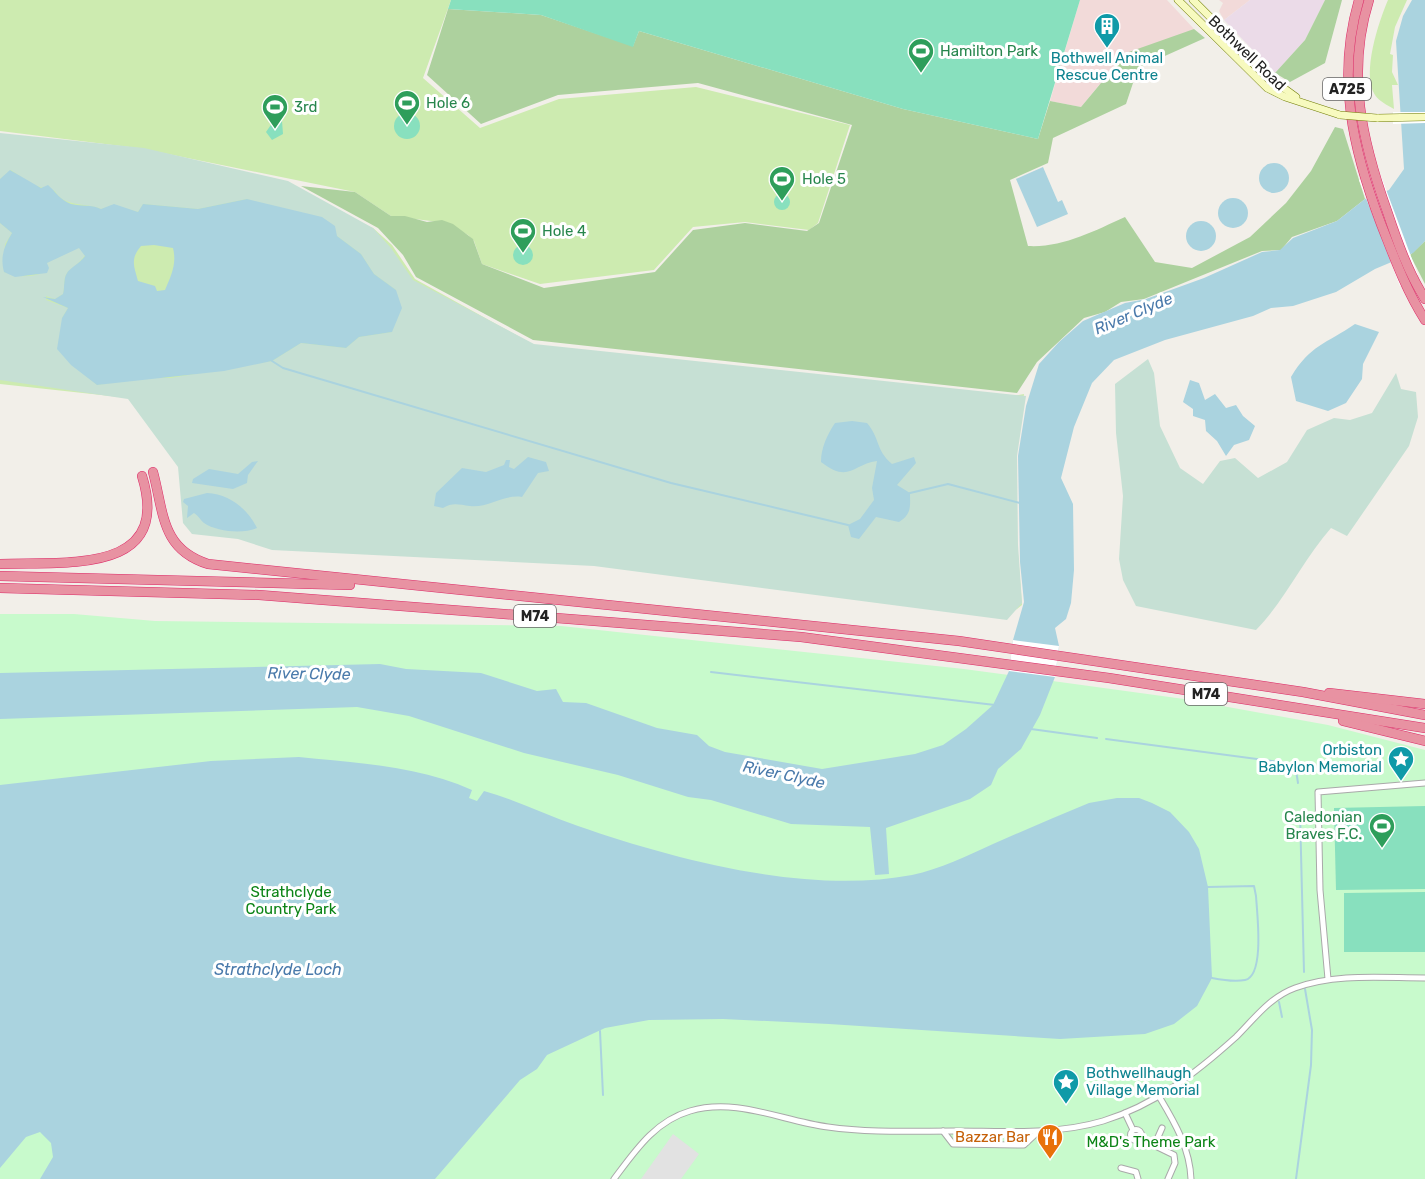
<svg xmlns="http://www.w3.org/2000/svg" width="1425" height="1179" viewBox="0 0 1425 1179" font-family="Rubik,sans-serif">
<rect width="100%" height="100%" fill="#f2efe9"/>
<g fill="#f2dad9">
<polygon points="1080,0 1167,0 1194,29 1099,85 1081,107 1050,101"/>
<polygon points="1219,0 1250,0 1224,20 1219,11 1223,3"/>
</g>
<polygon fill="#ebdbe8" points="1250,0 1325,0 1305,40 1275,73 1224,20"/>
<g fill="#cdebb0">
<polygon points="0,0 451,0 423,78 480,128 559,99 696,87 850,125 818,223 809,230 745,222 693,227 654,270 540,284 482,264 474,241 468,235 447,223 391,216 355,192 153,151 373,228 392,245 415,279 534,345 1014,396 1024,394 1016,459 1017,541 1022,605 1004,619 179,466 129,398 0,384 0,135 137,148 0,131"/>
<path d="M1407,0L1395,27L1390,54L1393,55L1392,72L1398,85H1392L1394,109C1387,105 1379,101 1375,95C1361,74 1379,21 1388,0Z"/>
</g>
<g fill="#add19e">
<polygon points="1325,0 1342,0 1325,63 1290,82 1275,73 1305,40"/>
<path d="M448,9L541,15L633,46L639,31L903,109L1038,139L1050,101L1081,107L1126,53L1194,29L1205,38L1138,68L1126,104L1053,138L1048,163L1010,180L1028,246C1062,248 1094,231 1125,217L1155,262L1192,268L1250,237L1286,203L1311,171L1335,127L1343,129L1365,199L1337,221L1292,237L1281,250L1262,251L1144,299L1121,302L1105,312L1084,318L1037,362L1017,393L533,340L416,277L403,255L378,228L301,186L355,192L391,216H405L427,222L442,220L453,224L473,239L482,264L544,288L655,272L693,230L745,223L807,231L819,223L852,125L698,83L558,95L481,124L427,75Z"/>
<polygon points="1425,241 1425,284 1410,255"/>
</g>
<g fill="#c6e0d4">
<path d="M0,133L144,148L288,181L373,228L391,248L413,280L534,344L1026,396L1017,456L1018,545L1022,603L1007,620L594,566L272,550L238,539L192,534L183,523L178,467L128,399L0,380V223L12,233L5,244L4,272C17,277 29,278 42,273L46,263L79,247L85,255C80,263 71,268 67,273C63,279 65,287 63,294L55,299L46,296V300L68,308L62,318L85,375L97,385L145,378H171L272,361L301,343L346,348L359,337L392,332L396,290L374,274L361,254L337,236L335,232L247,199L198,209L143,204L138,212L114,205L101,209C86,202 64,208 55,191L33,185L11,170L0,179Z"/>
<path d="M1148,359L1154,373L1160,426L1180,468L1203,484L1220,461L1235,458L1258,478L1287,462L1307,430L1334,418L1350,420L1372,413L1396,373L1401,389L1416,392L1418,417L1409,446L1347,536L1331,528C1303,560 1286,599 1256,630L1136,606L1123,580L1119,559L1123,496L1116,433L1115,384Z"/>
</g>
<polygon fill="#c8facc" points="0,614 74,614 155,621 561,626 964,669 1184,699 1328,725 1425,750 1425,1179 0,1179"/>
<g fill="#88e0be">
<polygon points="451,0 1080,0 1038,139 903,109 639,31 633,47 541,15 448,9"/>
<circle cx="407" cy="126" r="13"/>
<polygon points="275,119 282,121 283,134 272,140 266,132"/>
<circle cx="782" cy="202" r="8"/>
<circle cx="523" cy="255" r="10"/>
<polygon points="1425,806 1425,889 1336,890 1334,808"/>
<polygon points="1425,892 1425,952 1344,952 1344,893"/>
</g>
<polygon fill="#e2e2e2" points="673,1134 699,1154 681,1179 641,1179"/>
<g fill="#aad3df" fill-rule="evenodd">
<polygon points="1412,0 1425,0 1425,241 1413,253 1375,269 1336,292 1293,306 1271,308 1253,316 1165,340 1114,360 1092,383 1074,427 1061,478 1073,504 1074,570 1071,603 1066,619 1055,628 1059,646 1055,677 1040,715 1021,749 998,769 991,785 970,799 886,828 889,874 875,875 870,827 791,824 711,800 688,797 618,775 524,753 409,716 357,707 0,719 0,673 380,664 406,669 481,673 537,691 556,689 563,702 586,703 657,728 697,735 709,746 725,752 822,769 915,754 943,745 966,729 993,705 1009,671 1013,640 1024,602 1020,562 1018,456 1026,406 1039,364 1059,342 1083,321 1125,303 1146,299 1204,278 1262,252 1280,250 1293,238 1337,221 1365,199 1389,190 1404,169 1396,41 1403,16"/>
<circle cx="1274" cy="178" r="15"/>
<polygon points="1043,167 1058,202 1062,200 1068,214 1037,227 1016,179"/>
<path d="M10,170L41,188L48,185C56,192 60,200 71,204C82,207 91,204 101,209L114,204L138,212L143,204L198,209L247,199L322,217L335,226L337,236L361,254L374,274L396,290L402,308L392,332L359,337L346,348L301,343L272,361L224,371L97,385L71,365L57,349L62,318L68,308L43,297L55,299L63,294C65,287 63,279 67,273C70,268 80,263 85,256L79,248L47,263L49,268L47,273L15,277L4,272C0,257 4,246 12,233L0,223V179ZM154,245L173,248C177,264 171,276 165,290L157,291L155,286L138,281C134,266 130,259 141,246Z"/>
<circle cx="1233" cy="213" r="15"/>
<circle cx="1201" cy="236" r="15"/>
<path d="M1355,324L1379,332L1363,364L1362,379L1346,403L1328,411L1296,401L1291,377C1310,345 1326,344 1355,324Z"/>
<polygon points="1190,380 1199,383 1205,400 1215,394 1226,408 1236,405 1243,416 1255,426 1249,440 1234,445 1226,456 1217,441 1206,431 1205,420 1193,416 1193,409 1183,402"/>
<path d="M852,421L867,423C881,440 875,449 892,464L914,457L916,463L897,485L910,493C910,506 912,514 899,522L876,517L859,539L851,537L848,525L860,519L874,500L872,488L877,461C853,464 849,484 821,462C821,448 827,435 835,423Z"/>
<path d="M528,457L546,462L549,471L538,473L522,497C504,494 489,508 470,506C459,505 453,502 443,508L434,506L436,493L462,468L486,472L504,465L506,460H510L509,467L514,469Z"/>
<polygon points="258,461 248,475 247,483 233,489 192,483 193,479 209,469 238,474 252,462"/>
<path d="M207,493C229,494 247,508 257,528C244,534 217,532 204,523C200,520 199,516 194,513L187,518L188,506L183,502L184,499Z"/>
<path d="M299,757C357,763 419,766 472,790L469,798L477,801L484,791C516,800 546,815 578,826C676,860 808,895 912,875C940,869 967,856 993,844C1025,830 1057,816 1089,803L1117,798H1139L1152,803L1170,812L1189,832L1199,849L1208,887L1212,978L1197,1006L1174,1024L1145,1034L1060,1039L829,1024L723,1019L649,1020L605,1028L547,1055L537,1069L520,1080L435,1179H40L53,1157L51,1143L40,1132L26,1137L0,1168V785L211,761Z"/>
</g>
<g fill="#fff">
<polygon points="1393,112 1425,112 1425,123 1393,124"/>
<polygon points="1378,168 1418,275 1400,286 1359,180"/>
<polygon points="1013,640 1059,646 1055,677 1009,671"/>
</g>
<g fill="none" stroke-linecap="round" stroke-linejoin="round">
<g stroke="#aad3df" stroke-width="2">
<polyline points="272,361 283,368 671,483 848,525"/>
<polyline points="910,493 948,484 1020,503"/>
<polyline points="711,672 995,705"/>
<polyline points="1031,729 1097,738"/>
<polyline points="1106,739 1295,764 1298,783"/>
<polyline points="1300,813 1304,972"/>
<path d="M1208,887L1254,886L1256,896C1257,913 1265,976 1245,980C1235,982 1222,980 1212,978"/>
<polyline points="1279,1002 1282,1017"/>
<polyline points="600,1031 603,1095"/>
<polyline points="1296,1179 1311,1065 1312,1030 1305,989"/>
</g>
<g stroke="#a9a9a9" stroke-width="7">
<g id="street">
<polyline points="1328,979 1320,890 1318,792 1425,783"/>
<path d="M1160,1098C1175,1123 1190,1149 1191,1179"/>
<polyline points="1125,1113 1133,1130"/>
<circle cx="1136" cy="1135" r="5.5"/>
<polyline points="943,1131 953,1144 1024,1145 1038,1132"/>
<polyline points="1141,1139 1174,1155 1175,1163 1168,1179"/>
<polyline points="1154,1146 1162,1128"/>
<polyline points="1121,1168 1136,1172 1138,1179"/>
<path d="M614,1179C635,1151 655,1121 690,1111C736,1097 782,1121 828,1127C869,1133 913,1131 955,1131C1004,1131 1056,1135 1103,1121C1155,1105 1196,1073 1236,1037C1254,1019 1270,997 1295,988C1336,973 1382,978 1425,978"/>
</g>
</g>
<g stroke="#707d05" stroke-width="8">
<g id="secondary">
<polyline points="1178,0 1267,88 1285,97 1340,115"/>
<polyline points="1193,0 1274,81 1296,97"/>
<polyline points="1377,118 1425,117"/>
</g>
</g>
<g stroke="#dc2a67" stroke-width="10">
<g id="highway">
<path d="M1359,0C1336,78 1353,150 1381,224C1394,257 1406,290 1425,320"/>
<path d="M1369,0C1346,73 1362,141 1387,211C1397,241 1408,272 1425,299"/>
<path d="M153,472C164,513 161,549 208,564L959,641L1303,692L1425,715"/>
<path d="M0,564C64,561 173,576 142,476"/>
<polyline points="0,576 350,585"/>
<polyline points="0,588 259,595 801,637 1109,678 1425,728"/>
<polyline points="1329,693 1425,704"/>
<polyline points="1343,721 1425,741"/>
</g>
</g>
<use href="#street" stroke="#fff" stroke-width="5"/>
<use href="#secondary" stroke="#f7fabf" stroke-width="7"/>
<use href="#highway" stroke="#e892a2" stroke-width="9"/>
<g stroke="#707d05" stroke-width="8" stroke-linecap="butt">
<polyline id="secondary-bridge" points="1340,115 1377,118"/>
</g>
<use href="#secondary-bridge" stroke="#f7fabf" stroke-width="7"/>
</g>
<defs>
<g id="building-pin" transform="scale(1.35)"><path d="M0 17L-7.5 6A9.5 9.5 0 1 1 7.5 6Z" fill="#0f9aa8" stroke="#fff"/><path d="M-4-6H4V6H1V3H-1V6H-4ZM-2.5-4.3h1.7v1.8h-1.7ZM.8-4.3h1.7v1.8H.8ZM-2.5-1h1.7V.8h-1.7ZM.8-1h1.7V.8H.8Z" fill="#fff"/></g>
<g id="stadium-pin" transform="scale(1.35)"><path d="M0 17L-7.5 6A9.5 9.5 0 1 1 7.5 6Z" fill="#2e9e5b" stroke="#fff"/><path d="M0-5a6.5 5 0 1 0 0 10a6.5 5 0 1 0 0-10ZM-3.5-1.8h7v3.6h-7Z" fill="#fff"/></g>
<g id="sight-pin" transform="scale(1.35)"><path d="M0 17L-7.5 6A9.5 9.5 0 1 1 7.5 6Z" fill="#0f9aa8" stroke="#fff"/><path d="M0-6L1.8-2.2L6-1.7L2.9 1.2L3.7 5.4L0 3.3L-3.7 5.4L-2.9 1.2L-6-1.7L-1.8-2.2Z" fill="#fff"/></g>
<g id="restaurant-pin" transform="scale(1.35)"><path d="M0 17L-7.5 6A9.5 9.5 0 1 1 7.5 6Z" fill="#e8710a" stroke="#fff"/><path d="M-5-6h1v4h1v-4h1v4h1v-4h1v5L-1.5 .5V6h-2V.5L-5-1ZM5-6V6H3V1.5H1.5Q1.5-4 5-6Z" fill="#fff"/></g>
</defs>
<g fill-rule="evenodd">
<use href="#building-pin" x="1107" y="26"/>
<use href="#stadium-pin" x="921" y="51"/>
<use href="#stadium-pin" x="407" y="103"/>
<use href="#stadium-pin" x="275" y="107"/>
<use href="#stadium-pin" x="782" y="179"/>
<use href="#stadium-pin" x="523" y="231"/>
<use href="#sight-pin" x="1401" y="759"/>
<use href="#stadium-pin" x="1382" y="826"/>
<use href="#sight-pin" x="1066" y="1082"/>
<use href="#restaurant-pin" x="1050" y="1137"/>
</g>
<g text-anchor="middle" stroke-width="6" stroke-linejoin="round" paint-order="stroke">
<g fill="#fff" stroke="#646464" stroke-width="1.5">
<rect x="1323" y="78" width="48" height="22" rx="4.5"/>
<rect x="514" y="605" width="42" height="22" rx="4.5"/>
<rect x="1185" y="683" width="42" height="22" rx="4.5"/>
</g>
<g font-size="14" font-weight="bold" fill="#222">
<text x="1347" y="94">A725</text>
<text x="535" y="621">M74</text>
<text x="1206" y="699">M74</text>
</g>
<g font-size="15" fill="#27864d" stroke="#fff" text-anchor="start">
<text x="940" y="56">Hamilton Park</text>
<text x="426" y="108">Hole 6</text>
<text x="294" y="112">3rd</text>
<text x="802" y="184">Hole 5</text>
<text x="542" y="236">Hole 4</text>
<text x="1362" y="822" text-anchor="end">Caledonian<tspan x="1362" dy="17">Braves F.C.</tspan></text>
</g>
<g font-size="15" fill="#222" stroke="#fff">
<text transform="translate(1247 53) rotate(44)" y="5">Bothwell Road</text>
</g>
<g font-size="15" fill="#0d838f" stroke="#fff">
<text x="1107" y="63">Bothwell Animal<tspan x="1107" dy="17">Rescue Centre</tspan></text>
<text x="1382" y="755" text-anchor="end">Orbiston<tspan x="1382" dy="17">Babylon Memorial</tspan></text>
<text x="1086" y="1078" text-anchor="start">Bothwellhaugh<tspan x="1086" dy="17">Village Memorial</tspan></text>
</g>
<g font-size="15" fill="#0c8416" stroke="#fff">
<text x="291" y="897">Strathclyde<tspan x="291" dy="17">Country Park</tspan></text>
<text x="1151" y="1147">M&amp;D's Theme Park</text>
</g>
<g font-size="15" fill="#c56008" stroke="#fff" text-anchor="end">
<text x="1030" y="1142">Bazzar Bar</text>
</g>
<g font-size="16" font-style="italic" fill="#4a7aab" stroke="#fff">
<text transform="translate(1133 313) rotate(-23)" y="6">River Clyde</text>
<text transform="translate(309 673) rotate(1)" y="6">River Clyde</text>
<text transform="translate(784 774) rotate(12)" y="6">River Clyde</text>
<text x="278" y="975">Strathclyde Loch</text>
</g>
</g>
</svg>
